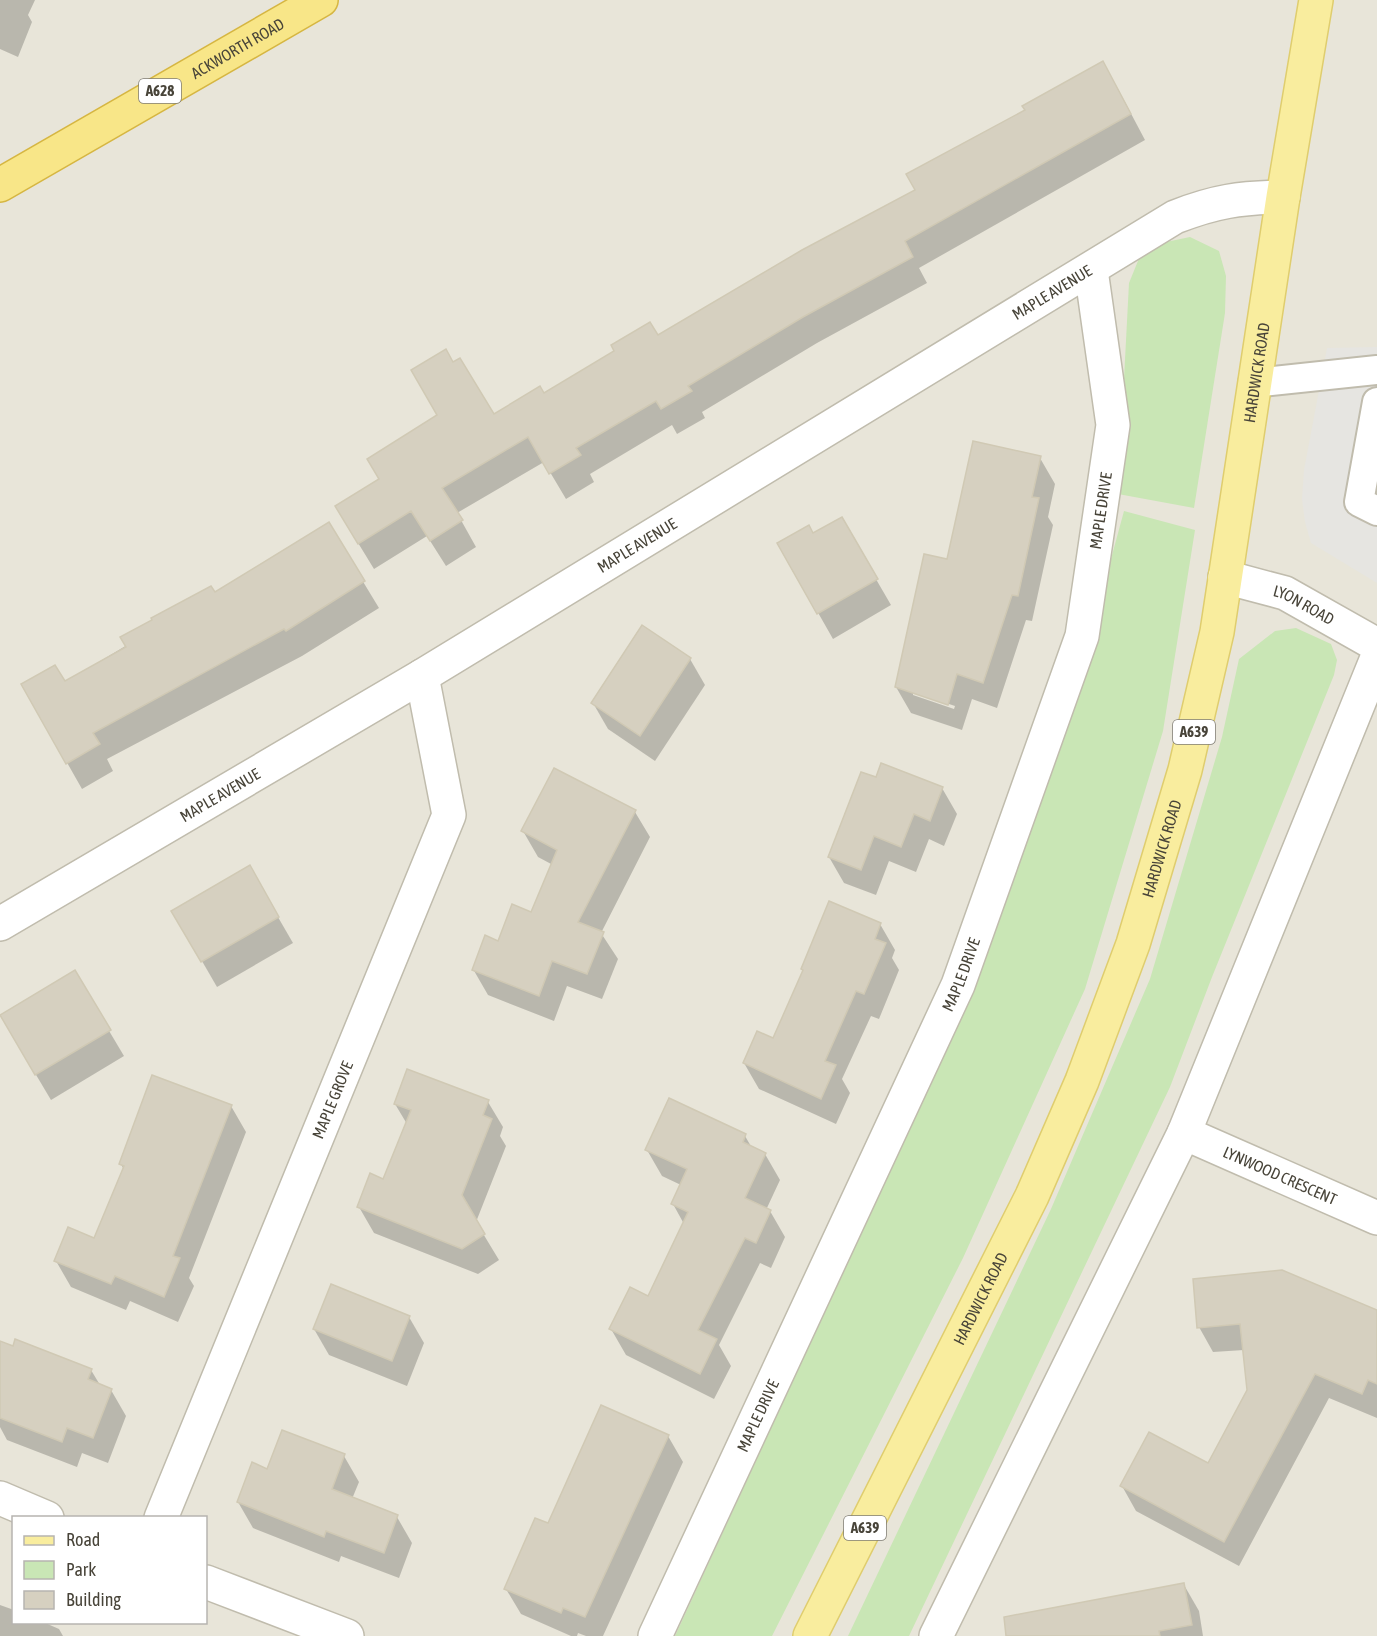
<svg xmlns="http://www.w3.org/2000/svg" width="1377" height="1636" viewBox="0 0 1377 1636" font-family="'Asap Condensed',sans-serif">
<rect width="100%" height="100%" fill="#f4f3ea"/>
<path fill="#e8e5d9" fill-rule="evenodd" d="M0,0H1377V1636H0ZM14,1518H206V1622H14Z"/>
<g fill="#c9e6b5">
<polygon points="1190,237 1219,251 1226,276 1225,313 1194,508 1118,494 1129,283 1140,256 1166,242"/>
<polygon points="1124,511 1195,530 1163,731 1085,989 963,1258 772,1636 675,1636 911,1124 1066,725"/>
<polygon points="1296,628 1331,644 1337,660 1334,675 1212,977 1170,1087 909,1636 848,1636 1051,1209 1150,979 1222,737 1239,659 1275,631"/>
</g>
<polygon fill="#e6e5e1" points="1377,347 1377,583 1311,543 1305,522 1302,499 1304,470 1327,348"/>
<g fill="#0003" fill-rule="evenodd">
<polygon points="0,0 35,0 28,15 32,22 18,57 0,49"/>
<polygon points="1118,89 1145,140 919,268 927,283 817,343 702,412 705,418 677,434 672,425 590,474 594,482 566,499 544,462 457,513 476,547 446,566 427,536 374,569 352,533 381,480 439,416 453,364 493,416 543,395 658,337"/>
<path d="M1040,458L1055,484L1048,517L1053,525L1032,621L1026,620L997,708L972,699L962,730L911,713L896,687L948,561ZM913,692L955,706L954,709L913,695Z"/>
<polygon points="841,519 891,605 833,639 779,544 813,535"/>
<polygon points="328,524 379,608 302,656 107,759 113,771 82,789 23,685 64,683"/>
<polygon points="690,659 705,685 655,761 608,729 593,703"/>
<polygon points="877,779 942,788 957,814 944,846 929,839 916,872 889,861 876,895 844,883 829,857"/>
<polygon points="635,812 650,837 601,933 618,959 602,999 567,986 554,1021 488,995 473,969 532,914 553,865 538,857 523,831"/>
<polygon points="249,867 293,943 217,987 173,911"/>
<polygon points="880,924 895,950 892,958 899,970 879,1019 871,1016 842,1079 850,1093 836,1124 759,1089 744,1063 774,1040 804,972"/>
<polygon points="74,972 124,1056 51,1100 1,1016"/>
<polygon points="488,1102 503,1127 500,1136 506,1146 476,1222 499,1260 478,1274 374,1233 359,1207 384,1180 407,1124 395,1104"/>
<polygon points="231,1106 246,1132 189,1278 194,1286 178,1322 130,1301 126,1310 71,1287 56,1261 95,1240 124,1170 121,1164"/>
<polygon points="745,1136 752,1148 765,1154 780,1180 766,1210 770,1211 785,1237 771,1268 760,1263 719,1345 731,1366 714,1399 626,1355 611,1329 649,1298 684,1224 673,1204 681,1185 662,1176 647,1150"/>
<polygon points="1377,1312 1377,1418 1329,1398 1239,1566 1136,1511 1122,1486 1209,1465 1248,1390 1244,1350 1213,1352 1199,1327"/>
<polygon points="409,1317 424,1343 407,1386 329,1355 314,1329"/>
<polygon points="0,1342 91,1370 100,1385 111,1390 126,1416 108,1463 82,1453 77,1467 7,1440 0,1427"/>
<polygon points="668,1436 683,1462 603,1636 586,1636 578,1633 577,1636 571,1636 521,1614 506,1589 549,1525"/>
<polygon points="344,1456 359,1482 352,1499 397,1517 412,1543 399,1578 341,1556 339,1562 253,1528 238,1502 267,1471"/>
<polygon points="1184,1585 1199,1611 1203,1636 1076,1636"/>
<polygon points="0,1605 14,1610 14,1622 43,1622 59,1629 63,1636 0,1636"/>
</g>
<g fill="#d6d0c0" stroke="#d0c9b4" stroke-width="1.5">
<polygon points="1103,61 1131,114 905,241 913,257 803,317 688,386 692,391 661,409 656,401 576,448 581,455 549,474 528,437 442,488 463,520 430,541 411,511 358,544 335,506 379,479 367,459 437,415 411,370 446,349 453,362 460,358 494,414 540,386 544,393 614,351 611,345 650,322 658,335 802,250 915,190 906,174 1025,110 1022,106"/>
<polygon points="973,441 1041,456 1032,497 1039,498 1018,596 1012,595 983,683 957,674 948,705 895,687 924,554 947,559"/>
<polygon points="842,517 878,579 817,614 777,543 809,525 813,533"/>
<polygon points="329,522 365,581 286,631 284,629 93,733 100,744 66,764 21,684 55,665 65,681 126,647 120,637 152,620 151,618 211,586 215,592"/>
<polygon points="642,625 691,658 640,736 591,703"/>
<polygon points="881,763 943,787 930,821 914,814 901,847 874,836 861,870 828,857 861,772 876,777"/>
<polygon points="554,768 636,810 578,922 604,932 587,974 552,961 539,996 472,970 485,935 498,941 512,904 531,912 557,850 521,831"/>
<polygon points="250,865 279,917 201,962 171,911"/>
<polygon points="829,901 881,923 875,939 886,943 864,994 856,991 825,1061 836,1065 821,1099 743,1063 757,1031 773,1038 803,970 801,969"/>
<polygon points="75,970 111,1030 35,1075 0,1015"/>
<polygon points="407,1069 489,1100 483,1115 492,1119 462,1195 485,1234 462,1249 357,1207 370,1173 383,1179 411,1110 394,1104"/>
<polygon points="152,1075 232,1105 173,1256 180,1258 164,1297 115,1276 111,1284 54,1261 68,1227 94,1238 124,1166 119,1164"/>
<polygon points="669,1098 746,1134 743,1142 766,1153 745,1198 771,1210 756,1243 745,1238 698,1330 717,1339 700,1374 609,1329 630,1287 648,1296 688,1212 671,1204 687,1169 645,1150"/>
<polygon points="1282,1270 1377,1310 1377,1384 1368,1380 1362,1394 1315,1374 1224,1542 1120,1486 1149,1432 1208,1463 1247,1390 1240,1324 1197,1328 1193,1279"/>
<polygon points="331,1284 410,1316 392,1361 313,1329"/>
<polygon points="15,1339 92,1369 88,1379 112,1389 93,1438 67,1428 62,1442 0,1418 0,1341 13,1346"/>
<polygon points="601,1405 669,1435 585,1617 563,1608 561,1613 504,1589 535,1518 548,1523"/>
<polygon points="282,1430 345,1454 332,1489 398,1515 384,1553 326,1531 324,1537 237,1502 252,1462 267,1469"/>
<polygon points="1184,1583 1192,1625 1159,1631 1160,1636 1006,1636 1004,1617"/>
</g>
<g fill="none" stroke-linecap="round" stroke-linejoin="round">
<g stroke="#c0bcad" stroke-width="32">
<g id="service">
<polyline points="1253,383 1377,370"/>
<polyline points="1377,402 1359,502 1377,511"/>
</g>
</g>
<g stroke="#c0bcad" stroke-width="36">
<g id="minor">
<path id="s1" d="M1225,577L1285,593L1377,645"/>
<path id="s2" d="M0,924L422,676L1175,217C1216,201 1239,198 1283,197"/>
<path id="s3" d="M1184,1133L1377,1218"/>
<polyline points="0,1498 47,1518"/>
<path id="s4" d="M161,1518L449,815L422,676"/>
<polyline points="206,1582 347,1636"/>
<path id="s5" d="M655,1636L958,985L1082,636L1113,425L1091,270"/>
<polyline points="936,1636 1184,1133 1377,658"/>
</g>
</g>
<g stroke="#dfcd6e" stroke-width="36">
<g id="primary">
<path id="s6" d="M810,1636L1032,1196L1082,1081L1133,944L1185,770L1217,632L1283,197L1316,0"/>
</g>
</g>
<g stroke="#d6b642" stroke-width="36">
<g id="trunk">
<path id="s7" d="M0,185L321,0"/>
</g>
</g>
<use href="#service" stroke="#fff" stroke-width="28"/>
<use href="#minor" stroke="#fff" stroke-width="33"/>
<use href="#primary" stroke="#f9ed9e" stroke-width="33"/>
<use href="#trunk" stroke="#f8e688" stroke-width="33"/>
</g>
<g text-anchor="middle" stroke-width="4.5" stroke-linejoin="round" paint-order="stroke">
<g fill="#fff" stroke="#7f7c74" stroke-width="1.5">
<rect x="139" y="79" width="42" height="24" rx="4.5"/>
<rect x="1173" y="720" width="42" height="24" rx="4.5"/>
<rect x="844" y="1516" width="42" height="24" rx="4.5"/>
</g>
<g font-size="15" font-weight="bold" fill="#484439">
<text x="160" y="96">A628</text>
<text x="1194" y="737">A639</text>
<text x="865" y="1533">A639</text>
</g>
<g font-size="16" fill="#484439" stroke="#fff">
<text dy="6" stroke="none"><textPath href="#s7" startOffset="274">ACKWORTH ROAD</textPath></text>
<text dy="6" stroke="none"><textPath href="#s2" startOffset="1227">MAPLE AVENUE</textPath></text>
<text dy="6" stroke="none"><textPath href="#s6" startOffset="1350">HARDWICK ROAD</textPath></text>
<text dy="6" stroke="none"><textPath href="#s5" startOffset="1215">MAPLE DRIVE</textPath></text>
<text dy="6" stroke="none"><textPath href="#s2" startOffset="741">MAPLE AVENUE</textPath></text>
<text dy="6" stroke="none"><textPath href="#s1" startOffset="84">LYON ROAD</textPath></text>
<text dy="6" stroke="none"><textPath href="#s2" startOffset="255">MAPLE AVENUE</textPath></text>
<text dy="6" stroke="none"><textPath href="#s6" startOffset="864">HARDWICK ROAD</textPath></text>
<text dy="6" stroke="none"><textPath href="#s5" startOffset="729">MAPLE DRIVE</textPath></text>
<text dy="6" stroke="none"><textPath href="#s4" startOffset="452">MAPLE GROVE</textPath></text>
<text dy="6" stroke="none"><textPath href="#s3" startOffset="105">LYNWOOD CRESCENT</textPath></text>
<text dy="6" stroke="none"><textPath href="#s6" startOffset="378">HARDWICK ROAD</textPath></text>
<text dy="6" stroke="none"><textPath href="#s5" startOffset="243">MAPLE DRIVE</textPath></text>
</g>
</g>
<rect x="12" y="1516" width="195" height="108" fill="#ffffff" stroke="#b6b4b0" stroke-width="1.5"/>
<rect x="24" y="1536" width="30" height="9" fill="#f9ed9e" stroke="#b6b4b0" stroke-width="1.5"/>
<text x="66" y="1546" font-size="18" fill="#484439">Road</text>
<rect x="24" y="1561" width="30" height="18" fill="#c9e6b5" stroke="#b6b4b0" stroke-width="1.5"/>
<text x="66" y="1576" font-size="18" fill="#484439">Park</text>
<rect x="24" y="1591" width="30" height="18" fill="#d6d0c0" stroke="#b6b4b0" stroke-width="1.5"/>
<text x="66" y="1606" font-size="18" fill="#484439">Building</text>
</svg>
